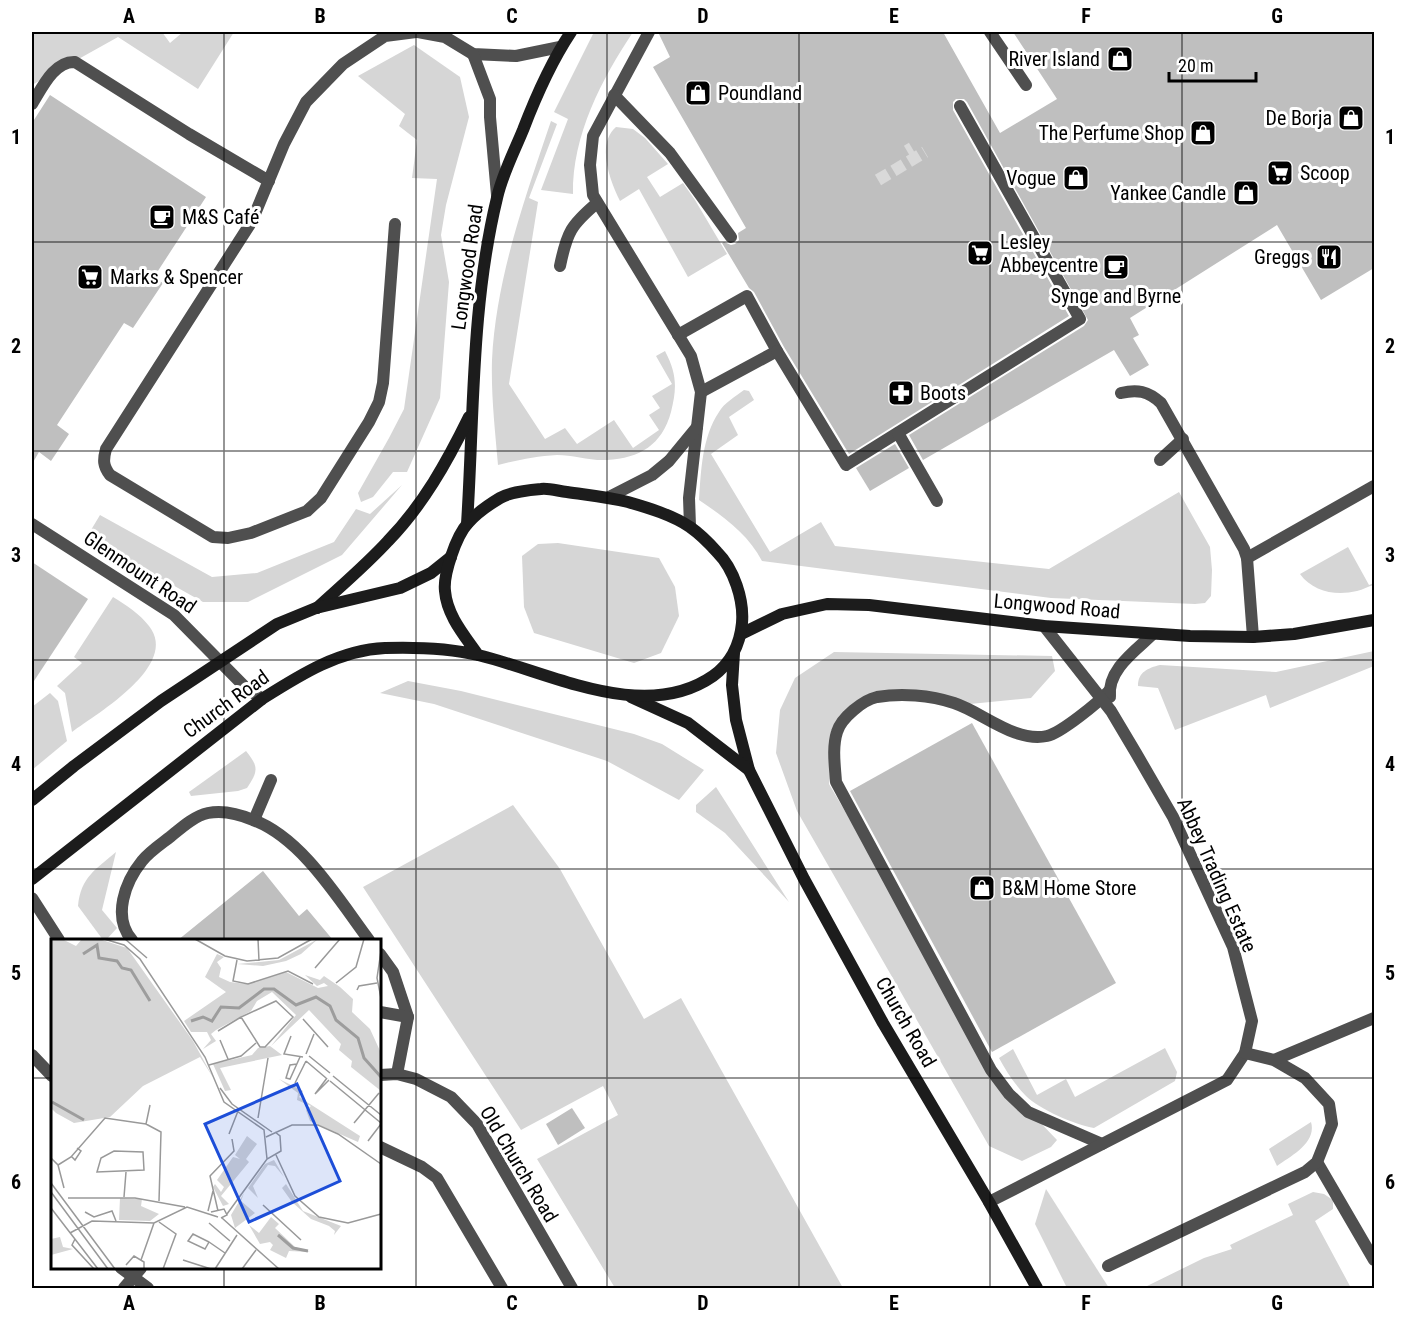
<svg xmlns="http://www.w3.org/2000/svg" width="1406" height="1320" viewBox="0 0 1406 1320" font-family="'Roboto Condensed',sans-serif">
<rect width="100%" height="100%" fill="#fff"/>
<g fill="#d6d6d6">
<polygon points="36,32 162,32 170,43 183,32 234,32 198,89 118,37 32,85 32,36"/>
<path d="M594,32H633C602,79 572,135 573,194L541,190L568,119L554,112Z"/>
<polygon points="414,45 460,77 469,117 446,205 441,235 449,282 440,398 407,472 393,472 373,497 361,502 358,493 389,438 404,409 437,179 412,178 417,140 399,126 405,114 358,76"/>
<path d="M551,121L557,124L529,198L538,202L509,384L545,439L565,428L577,444L614,420L633,448L659,430L649,415L660,408L652,396L672,384L656,356L665,351C677,374 677,388 671,412C662,445 640,458 607,460C590,461 573,455 557,455C536,456 518,460 498,465C495,430 491,395 492,360C496,278 525,198 551,121Z"/>
<path d="M616,127L633,129L645,138L668,164L647,177L660,197L683,183L695,200L727,254L688,277L639,189L620,201C610,181 596,144 616,127Z"/>
<path d="M744,390L749,391L754,400L729,417L738,435L711,454L770,552L821,522L835,546L1049,569L1179,492L1210,547L1212,570L1211,596L1205,603L1195,604L1051,598L762,561C748,534 724,517 699,500C701,471 702,437 719,412C724,403 736,396 744,390Z"/>
<polygon points="402,485 342,555 248,602 203,602 137,565 91,530 100,515 212,577 257,573 334,542 356,509 370,514"/>
<polygon points="558,543 659,558 675,587 679,616 661,653 634,663 534,633 524,607 522,556 538,544"/>
<path d="M1348,547L1369,585L1374,583V585C1368,586 1363,590 1357,591C1336,596 1313,592 1300,574Z"/>
<path d="M113,597C126,605 140,614 149,626C180,665 98,713 72,732L65,693L57,686L82,663L74,657Z"/>
<path d="M1374,651V666L1270,708L1266,695L1175,730L1158,688L1138,686C1138,672 1148,668 1160,665L1276,672Z"/>
<polygon points="834,652 1052,656 1055,671 1031,698 970,704 874,697 846,715 834,755 829,784 923,944 982,1062 1057,1140 1051,1147 1022,1161 989,1146 797,811 776,753 780,710 795,678"/>
<polygon points="408,681 461,691 634,734 662,744 704,770 679,800 607,761 434,704 380,693"/>
<polygon points="50,693 58,701 67,741 32,770 32,707"/>
<path d="M246,751C259,767 258,771 247,788L238,791L191,796L189,792Z"/>
<polygon points="716,787 725,801 789,902 725,833 696,812 696,805"/>
<polygon points="513,805 560,869 644,1019 681,998 843,1288 615,1288 537,1159 618,1115 603,1086 521,1130 363,887"/>
<path d="M116,852L102,910L117,928L106,940H103L78,906C81,877 95,870 116,852Z"/>
<path d="M1165,1048L1177,1072L1175,1081L1094,1128C1075,1125 1039,1109 1026,1096C1015,1085 1006,1071 999,1058L1013,1049L1037,1095L1066,1079L1075,1097Z"/>
<path d="M1311,1122C1317,1143 1291,1156 1277,1166L1269,1149Z"/>
<polygon points="1046,1189 1109,1288 1067,1288 1035,1224"/>
<polygon points="1313,1192 1324,1194 1333,1200 1333,1209 1315,1221 1351,1288 1143,1288 1204,1258 1232,1249 1230,1245 1293,1215 1288,1204"/>
</g>
<g fill="#bfbfbf">
<polygon points="658,32 943,32 1000,133 1057,99 1013,32 1374,32 1374,268 1321,300 1277,225 1130,318 1139,335 1133,338 1149,365 1130,376 1114,350 923,460 909,435 1084,326 1088,320 967,102 964,99 956,99 953,102 953,110 1069,316 849,454 784,347 754,292 749,288 722,243 724,242 731,245 735,244 739,240 738,233 746,228 653,67 670,57"/>
<polygon points="50,95 206,197 154,277 163,283 133,328 124,323 57,425 69,434 51,461 39,452 32,464 32,123"/>
<polygon points="895,444 909,468 870,491 856,468"/>
<polygon points="32,562 88,599 32,684"/>
<polygon points="972,723 1116,983 992,1052 850,791"/>
<polygon points="263,871 299,916 307,909 333,940 178,940"/>
<polygon points="572,1108 585,1128 558,1145 546,1124"/>
</g>
<g fill="none" stroke-linecap="round" stroke-linejoin="round">
<g stroke="#d9d9d9" stroke-width="12" stroke-dasharray="12 6" stroke-linecap="butt">
<polyline points="907,151 912,148"/>
<polyline points="878,180 925,152"/>
</g>
<g stroke="#4f4f4f" stroke-width="12">
<polyline points="418,32 445,37 473,54 516,56 560,47"/>
<polyline points="649,32 593,136 590,165 593,195 691,356 701,392 689,498 690,526"/>
<polyline points="990,32 1026,85"/>
<polyline points="473,54 490,99 490,117 497,195"/>
<polyline points="614,95 670,153 731,237"/>
<path d="M32,104C42,88 54,61 75,62L189,134L269,181"/>
<path d="M395,224L383,383L379,402L369,422L321,498L307,511L251,533L228,538L213,537L110,475C103,466 103,460 106,449L252,221L284,144L306,102L343,64L385,36L416,32"/>
<path d="M560,266C567,232 571,225 597,203"/>
<polyline points="678,335 747,296 777,351 701,392"/>
<polyline points="777,351 846,465 1080,319 960,106"/>
<path d="M1121,393C1137,389 1148,391 1161,403L1244,549L1247,558L1253,637"/>
<polyline points="898,433 937,501"/>
<polyline points="1160,460 1183,439"/>
<polyline points="609,497 652,475 669,461 697,427"/>
<polyline points="1247,558 1374,486"/>
<path d="M1110,697C1107,670 1135,651 1153,634"/>
<polyline points="254,820 271,780"/>
<path d="M132,940C112,917 125,882 142,861C149,852 161,844 170,837C181,828 194,816 208,813C223,810 239,814 253,820C302,838 339,900 369,940"/>
<polyline points="380,954 393,972 408,1017 397,1074"/>
<polyline points="380,1012 408,1017"/>
<polyline points="32,1055 52,1076"/>
<path d="M1102,1144L1028,1112L1009,1094L991,1070L836,782C835,766 832,748 837,732C841,718 863,700 877,697C901,693 930,695 954,703C982,712 1015,743 1047,736C1061,733 1099,702 1109,691"/>
<polyline points="380,1147 422,1167 437,1178 502,1288"/>
<polyline points="1317,1162 1374,1260"/>
<polyline points="989,1202 1227,1080 1245,1053 1252,1021 1233,947 1173,817 1136,753 1111,711 1044,626"/>
<polyline points="1108,1266 1305,1172 1317,1162 1332,1124 1329,1104 1305,1078 1274,1060 1245,1053"/>
<polyline points="121,1268 148,1288"/>
<polyline points="124,1288 141,1268"/>
</g>
<g stroke="#4f4f4f" stroke-width="12">
<polyline points="32,524 174,615 245,687 262,699"/>
<polyline points="32,898 59,940"/>
<polyline points="1274,1060 1374,1018"/>
<polyline points="380,1075 397,1074 416,1079 451,1097 477,1124 572,1288"/>
</g>
<g stroke="#1c1c1c" stroke-width="12">
<path d="M467,524C474,415 471,305 497,198C502,175 514,152 523,130C536,96 551,62 571,32"/>
<path d="M317,608C341,586 366,565 388,541C423,505 447,462 469,417"/>
<polyline points="741,634 782,614 827,604 869,605 1044,626 1190,636 1253,637 1294,634 1374,620"/>
<polyline points="734,653 732,685 736,720 749,770 804,879 883,1023 989,1202 1037,1288"/>
<polyline points="631,697 688,723 749,770"/>
<polyline points="32,800 74,766 161,701 277,624 316,608 400,588 431,573 451,557"/>
<path d="M32,879L262,699C300,675 339,650 385,648C417,647 448,648 478,655C549,672 644,724 713,676C731,663 740,644 742,623C744,600 734,569 717,552C709,543 700,534 690,527C672,515 649,508 628,502C608,497 587,495 567,492C558,491 549,488 541,489C529,490 510,492 500,498C490,504 475,515 468,523C456,536 443,575 445,591C447,616 465,636 478,655"/>
</g>
</g>
<path fill="none" stroke="#000" stroke-width="1.5" stroke-opacity="0.55" d="M224,32V940M416,32V1288M607,32V1288M799,32V1288M990,32V1288M1182,32V1288M32,242H1374M32,451H1374M32,660H1374M32,869H1374M32,1078H52M380,1078H1374M224,1268V1288"/>
<defs>
<g id="shop-square" transform="scale(1.35)"><rect x="-9" y="-9" width="18" height="18" rx="4" fill="#000" stroke="#fff"/><path d="M-5-2.5h2.3a2.7 3.5 0 0 1 5.4 0H5L5.5 6h-11ZM-1.5-2.5h3a1.5 2.3 0 0 0-3 0Z" fill="#fff"/></g>
<g id="supermarket-square" transform="scale(1.35)"><rect x="-9" y="-9" width="18" height="18" rx="4" fill="#000" stroke="#fff"/><path d="M-6-5.5h2.5l.6 2H6L4.5 2H-2.5L-4.4-4H-6ZM-1.5 3.2a1.3 1.3 0 1 0 .1 0ZM3 3.2a1.3 1.3 0 1 0 .1 0Z" fill="#fff"/></g>
<g id="cafe-square" transform="scale(1.35)"><rect x="-9" y="-9" width="18" height="18" rx="4" fill="#000" stroke="#fff"/><path d="M-5.5-4.5H6V0H3Q3 3.5 0 3.5H-2.5Q-5.5 3.5-5.5 0ZM3-3.2v2h1.7v-2ZM-6 4.5H4V6H-6Z" fill="#fff"/></g>
<g id="restaurant-square" transform="scale(1.35)"><rect x="-9" y="-9" width="18" height="18" rx="4" fill="#000" stroke="#fff"/><path d="M-5-6h1v4h1v-4h1v4h1v-4h1v5L-1.5 .5V6h-2V.5L-5-1ZM5-6V6H3V1.5H1.5Q1.5-4 5-6Z" fill="#fff"/></g>
<g id="pharmacy-square" transform="scale(1.35)"><rect x="-9" y="-9" width="18" height="18" rx="4" fill="#000" stroke="#fff"/><path d="M-2-6h4v4h4v4h-4v4h-4v-4h-4v-4h4Z" fill="#fff"/></g>
</defs>
<g fill-rule="evenodd">
<use href="#shop-square" x="1120" y="59"/>
<use href="#shop-square" x="698" y="93"/>
<use href="#shop-square" x="1351" y="118"/>
<use href="#shop-square" x="1203" y="133"/>
<use href="#supermarket-square" x="1280" y="173"/>
<use href="#shop-square" x="1076" y="178"/>
<use href="#shop-square" x="1246" y="193"/>
<use href="#cafe-square" x="162" y="217"/>
<use href="#supermarket-square" x="980" y="253"/>
<use href="#restaurant-square" x="1329" y="257"/>
<use href="#cafe-square" x="1116" y="267"/>
<use href="#supermarket-square" x="90" y="277"/>
<use href="#pharmacy-square" x="901" y="393"/>
<use href="#shop-square" x="982" y="888"/>
</g>
<g text-anchor="middle" stroke-width="6" stroke-linejoin="round" paint-order="stroke">
<g font-size="20" fill="#000" stroke="#fff" text-anchor="start">
<text x="1100" y="66" text-anchor="end">River Island</text>
<text x="718" y="100">Poundland</text>
<text x="1332" y="125" text-anchor="end">De Borja</text>
<text x="1184" y="140" text-anchor="end">The Perfume Shop</text>
<text x="1300" y="180">Scoop</text>
<text x="1056" y="185" text-anchor="end">Vogue</text>
<text x="1226" y="200" text-anchor="end">Yankee Candle</text>
<text x="182" y="224">M&amp;S Café</text>
<text x="1000" y="249">Lesley<tspan x="1000" dy="23">Abbeycentre</tspan></text>
<text x="1310" y="264" text-anchor="end">Greggs</text>
<text x="110" y="284">Marks &amp; Spencer</text>
<text x="1116" y="303" text-anchor="middle">Synge and Byrne</text>
<text x="920" y="400">Boots</text>
<text x="1002" y="895">B&amp;M Home Store</text>
</g>
<g font-size="20" fill="#000" stroke="#fff">
<text transform="translate(467 267) rotate(-82)" y="7">Longwood Road</text>
<text transform="translate(140 572) rotate(34)" y="7">Glenmount Road</text>
<text transform="translate(1057 606) rotate(5)" y="7">Longwood Road</text>
<text transform="translate(226 704) rotate(-36)" y="7">Church Road</text>
<text transform="translate(1217 875) rotate(66)" y="7">Abbey Trading Estate</text>
<text transform="translate(906 1022) rotate(60)" y="7">Church Road</text>
<text transform="translate(519 1164) rotate(59)" y="7">Old Church Road</text>
</g>
</g>
<g transform="translate(51 939)">
<rect width="330" height="330" fill="#fff"/>
<path d="M0,0H11L25,7L31,0H48L76,9L142,102L163,140L149,118L92,147L59,178L23,184L5,174L0,169ZM267,0L250,15L235,22L212,27L186,25L228,21ZM166,15L173,18L166,23L170,29L168,38L179,43L195,45L235,33L267,49L277,47L273,44L266,47L254,36L269,41L273,37L289,48L302,60L301,73L319,90L330,114V152L300,128L301,122L288,111L290,105L258,71L220,107L245,76L221,53L206,62L200,72L165,91L160,95L165,102L152,110L160,101L156,93H140L133,82L175,53L154,38ZM219,107L231,116L169,129L180,151L174,152L162,125L201,116L207,109ZM228,140L252,152L248,158L309,197L307,203L259,182L255,171L260,167L246,161L247,154ZM196,197L206,205L195,220L198,223L170,257L178,265L172,267L162,248L164,245L170,253L173,248L166,241L182,218L189,220L184,216ZM223,221L233,238L224,227L217,226L202,247L207,259L197,249L214,225ZM235,245L252,272L290,287L283,296L284,292L278,287L260,280L241,263L231,249ZM193,254L190,262L204,274L184,289L180,276ZM69,259L91,260L90,267L108,275L99,282L68,281ZM220,278L228,285L224,289L244,308L259,313L238,312L235,319L219,311L222,306L219,303L209,305L198,286L208,294ZM9,298L12,308L22,310L0,316V300Z" fill="#d6d6d6"/>
<path fill="none" stroke="#9d9d9d" stroke-width="3" d="M32,15L46,6L48,19L66,22L71,29L80,31L99,62M140,82L152,78L161,82L170,68L188,69L213,50H223L245,66L265,58L279,67L285,81L307,99L313,119L330,138M1,163L33,181M227,296L242,309L257,312"/>
<path fill="none" stroke="#999" stroke-width="1.5" d="M53,0L73,6L89,20L154,118L173,163L213,191L216,220M74,0L96,19M144,0L174,17L196,22L227,19L261,0M207,0L208,22M330,12L326,39L330,59M186,21L182,42L197,45L237,32L262,45M264,29L289,0M285,44L305,28L313,0M306,51L308,47L326,44M225,62L242,78L214,108H209L190,78ZM252,80L277,108M167,92L190,78M240,97L233,115L252,118M169,101L177,120M255,115L263,95M258,117L279,134M255,122L275,139M246,125L239,126L235,139L239,140L249,118M158,126L190,117L205,104M253,126L244,144L255,122M282,137L330,176M276,139L264,155L278,141M279,142L330,184M169,149L181,165L221,193M99,166L95,185L110,193L108,262M207,179L217,119M303,184L328,154M178,195L187,172M215,198L241,186H267L287,195L330,225M317,202L330,185M63,212L92,213L93,231L46,233L50,219ZM225,216L244,257L268,278L297,284L330,275M21,218L24,221L30,212L26,209M0,219L7,226L13,249M7,226L20,218L54,179L95,185M0,244L64,330M0,253L57,330M73,258L75,233M17,259H84L134,268M212,266L250,301M0,269L47,330M157,272L162,252M167,272L159,237L183,212L181,200M34,273L43,278L61,272L65,282M160,273L173,270L176,276L170,279M176,275L216,220L230,212L229,197L224,193M171,279L228,330M108,283L125,295L112,330M158,284L179,302M19,294L41,282L103,284L136,268L167,278M24,300L21,306L43,330M158,303L142,295L137,302L154,310L158,303L174,314M90,321L103,284M132,321L160,330M75,326L83,317L93,323V330M164,330L186,296M191,330L205,311"/>
<path fill="#1d4ed8" fill-opacity="0.15" stroke="#1d4ed8" stroke-width="3" d="M246,145L289,242L198,283L154,185Z"/>
<rect width="330" height="330" fill="none" stroke="#000" stroke-width="3"/>
</g>
<rect width="1406" height="1320" fill="none" stroke="#ffffff" stroke-width="66"/>
<path d="M1169 72v9h87v-9" fill="none" stroke="#000000" stroke-width="3"/>
<text x="1178" y="72" font-size="18" fill="#000000" stroke="#ffffff" stroke-width="4.5" paint-order="stroke">20 m</text>
<rect x="33" y="33" width="1340" height="1254" fill="none" stroke="#000" stroke-width="2"/>
<g font-size="20" text-anchor="middle" font-weight="bold" fill="#000">
<text x="129" y="23">A</text>
<text x="320" y="23">B</text>
<text x="512" y="23">C</text>
<text x="703" y="23">D</text>
<text x="894" y="23">E</text>
<text x="1086" y="23">F</text>
<text x="1277" y="23">G</text>
<text x="16" y="144">1</text>
<text x="1390" y="144">1</text>
<text x="16" y="353">2</text>
<text x="1390" y="353">2</text>
<text x="16" y="562">3</text>
<text x="1390" y="562">3</text>
<text x="16" y="771">4</text>
<text x="1390" y="771">4</text>
<text x="16" y="980">5</text>
<text x="1390" y="980">5</text>
<text x="16" y="1189">6</text>
<text x="1390" y="1189">6</text>
<text x="129" y="1310">A</text>
<text x="320" y="1310">B</text>
<text x="512" y="1310">C</text>
<text x="703" y="1310">D</text>
<text x="894" y="1310">E</text>
<text x="1086" y="1310">F</text>
<text x="1277" y="1310">G</text>
</g>
</svg>
